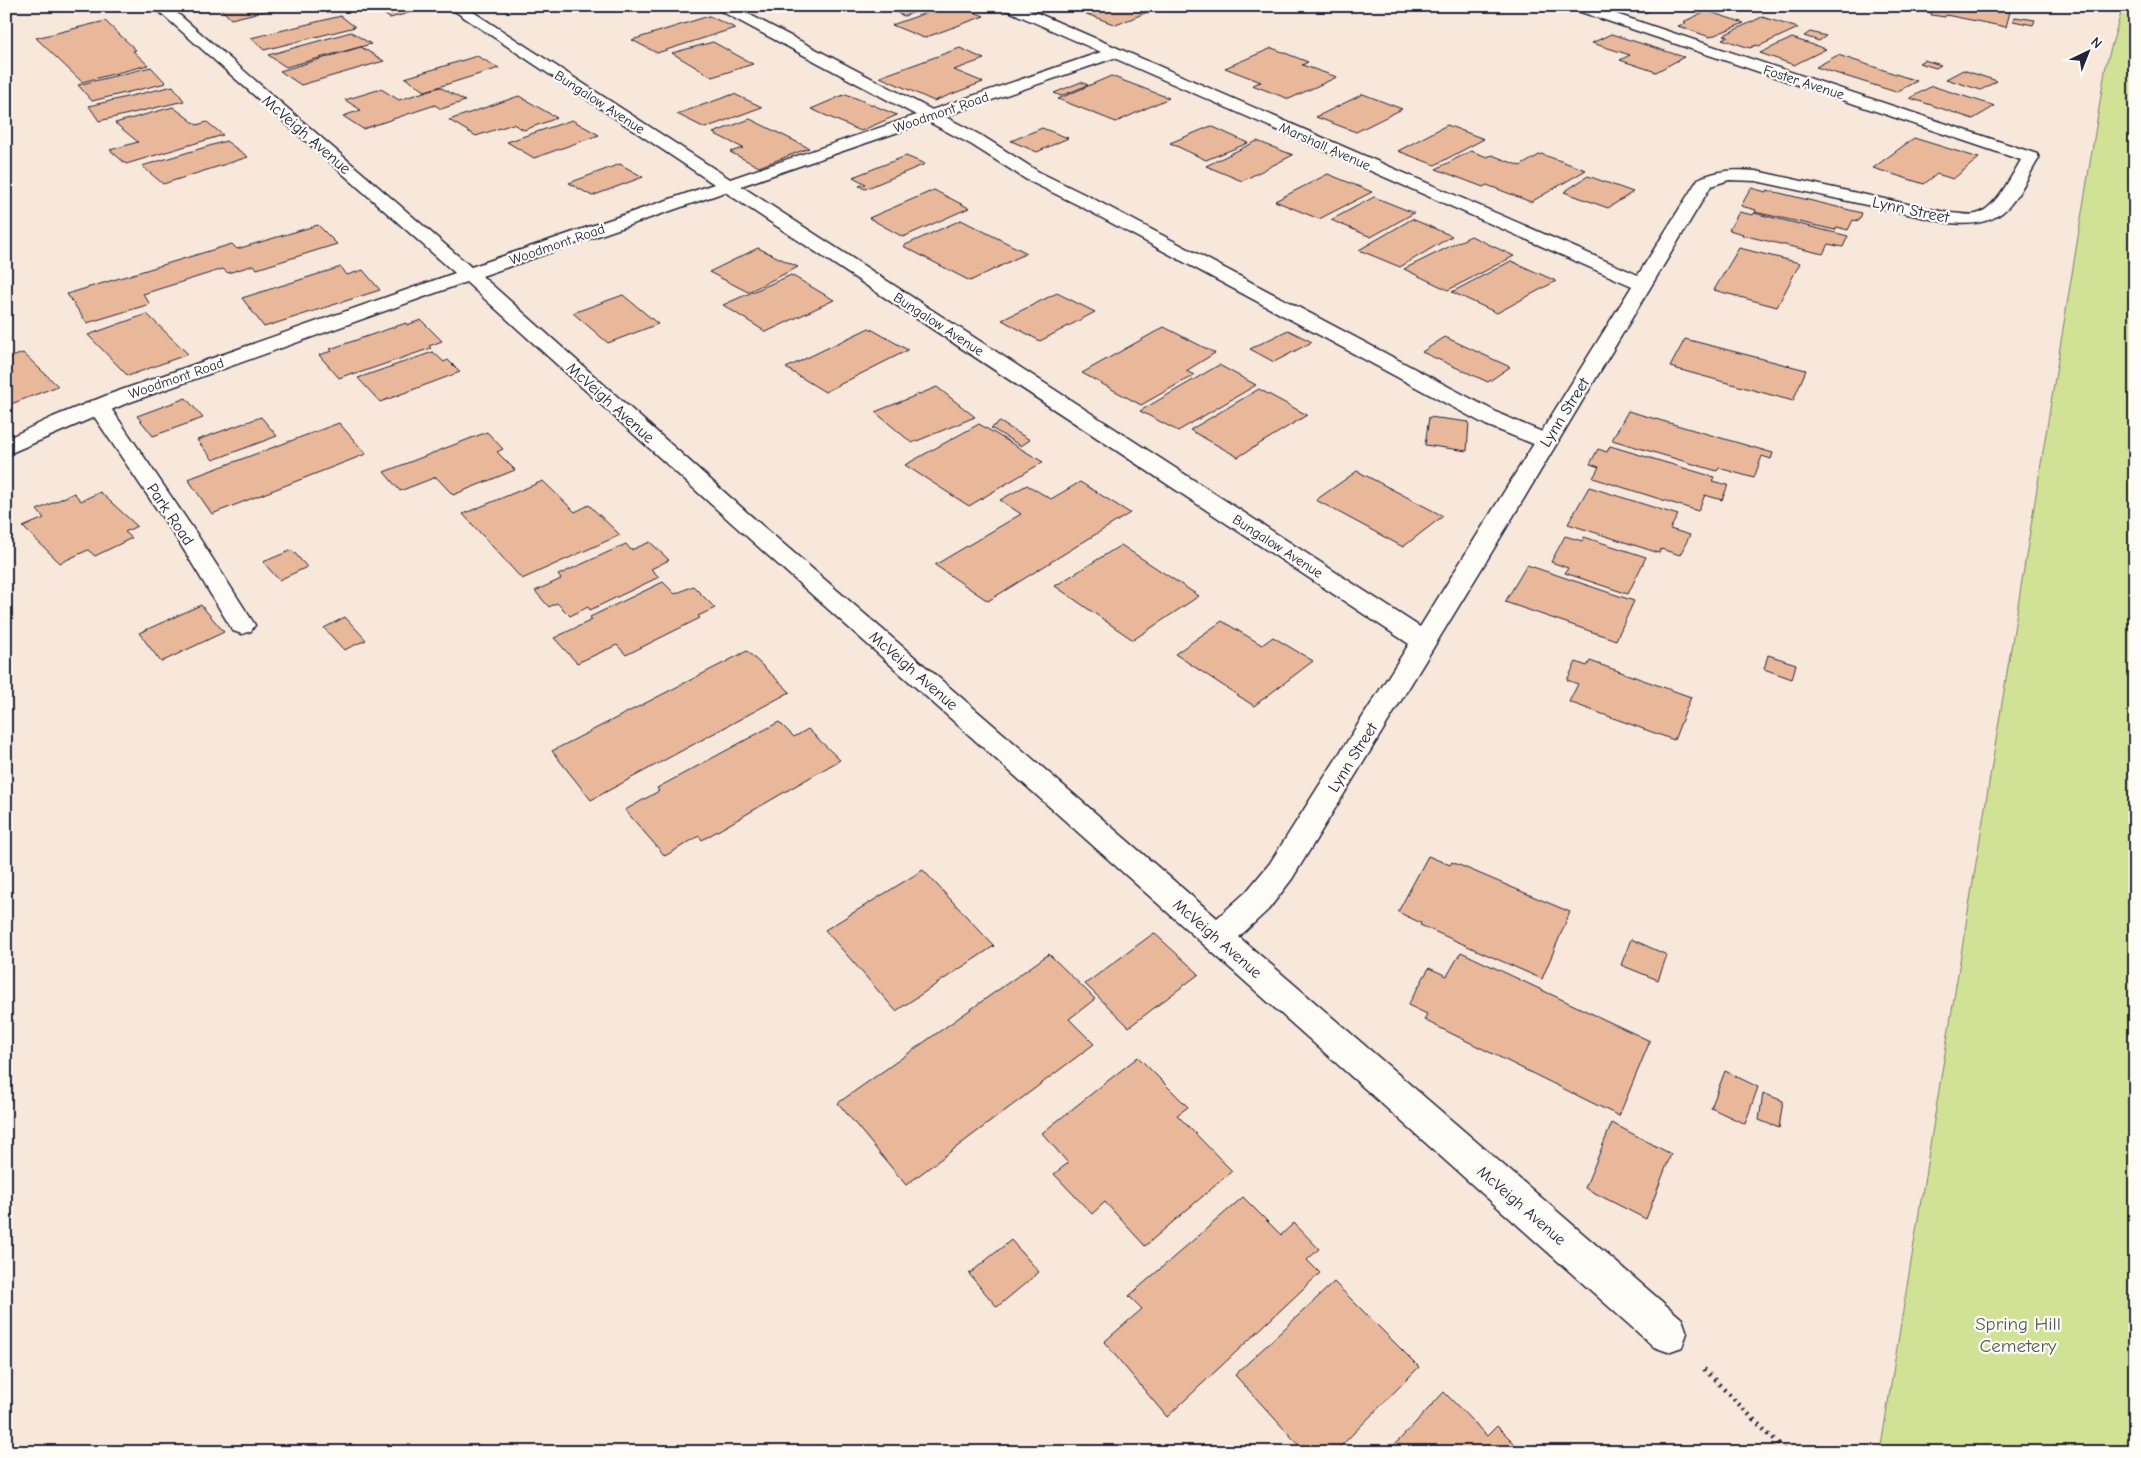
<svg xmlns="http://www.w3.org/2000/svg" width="2141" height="1458" viewBox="0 0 2141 1458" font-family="'Comic Neue',sans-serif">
<rect width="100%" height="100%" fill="#f7e8db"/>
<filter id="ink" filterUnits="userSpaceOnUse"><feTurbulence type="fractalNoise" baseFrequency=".02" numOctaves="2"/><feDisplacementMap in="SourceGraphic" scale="10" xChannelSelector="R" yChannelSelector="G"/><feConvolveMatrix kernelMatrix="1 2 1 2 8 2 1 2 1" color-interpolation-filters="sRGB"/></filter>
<g filter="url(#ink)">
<polygon fill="#d1e195" stroke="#7a8268" points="2123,6 2135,6 2135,1452 1880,1452 2106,65"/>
<g fill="#e9b89b" stroke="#22223b">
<polygon points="203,6 286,6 231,19 220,8 207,10"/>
<polygon points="363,6 424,6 427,8 390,18 372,7 366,8"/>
<polygon points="881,6 931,6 904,16"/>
<polygon points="946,6 959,6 984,16 924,38 892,25"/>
<polygon points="1101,6 1162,6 1116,25 1084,13"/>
<polygon points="1629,6 1645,6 1653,9 1645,13 1627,8"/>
<polygon points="1917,6 1976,6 2010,12 2006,27 1946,15 1945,17 1931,15 1932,13 1916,10"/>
<polygon points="1707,11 1744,23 1710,37 1678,26 1686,23 1683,22"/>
<polygon points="341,16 355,27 264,50 251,38"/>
<polygon points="709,16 735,28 657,53 632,40"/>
<polygon points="1762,17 1798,28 1759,46 1756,45 1750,48 1722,39 1728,36 1724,35"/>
<polygon points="2015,17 2035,20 2033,25 2013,21"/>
<polygon points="105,21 136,50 133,51 148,65 82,82 36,38"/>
<polygon points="351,32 371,44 286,67 268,55"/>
<polygon points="1810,32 1826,36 1819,41 1804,36"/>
<polygon points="1611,34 1684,57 1656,72 1620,60 1630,55 1592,43"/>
<polygon points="1792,38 1826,49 1794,65 1760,53"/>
<polygon points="713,42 753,64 712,77 672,53"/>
<polygon points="361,47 384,61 301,85 280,71"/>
<polygon points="960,48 984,59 954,70 983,82 934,101 880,77"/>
<polygon points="1272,48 1308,62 1302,65 1337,77 1289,99 1252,85 1261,82 1225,68"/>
<polygon points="1838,55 1917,81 1896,92 1816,67"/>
<polygon points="477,56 499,68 425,91 405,78"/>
<polygon points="1924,60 1941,65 1936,68 1919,63"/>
<polygon points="151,67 166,83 92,101 78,85"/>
<polygon points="1963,70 1997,81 1981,90 1946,79"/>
<polygon points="1111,76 1169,98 1116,122 1058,99"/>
<polygon points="1081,82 1088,85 1061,96 1054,93"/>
<polygon points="173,86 184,101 99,121 89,106"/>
<polygon points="1932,86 1995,106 1973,119 1910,98"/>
<polygon points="440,87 465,101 441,109 435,105 363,129 343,116 361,110 345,100 381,89 399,100"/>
<polygon points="734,94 762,107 705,128 677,114"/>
<polygon points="846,94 897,115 861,131 811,109"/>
<polygon points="1363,94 1402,109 1356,132 1316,117"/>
<polygon points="519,96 557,118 524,130 513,124 476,136 449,120"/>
<polygon points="173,107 197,125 207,122 223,135 126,164 110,150 138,142 115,123"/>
<polygon points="750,119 809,148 759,167 730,152 743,148 713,133"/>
<polygon points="572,120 599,135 534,158 507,142"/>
<polygon points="1447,125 1484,139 1435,165 1398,151"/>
<polygon points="1211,126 1248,143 1206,160 1170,143"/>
<polygon points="1042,128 1068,138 1037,152 1011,141"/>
<polygon points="1914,138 1979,158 1953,179 1937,174 1924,184 1873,168"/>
<polygon points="226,141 248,157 163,184 142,166"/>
<polygon points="1257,141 1293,155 1242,181 1206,166"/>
<polygon points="1471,151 1487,157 1492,155 1520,166 1541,154 1586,170 1531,202 1487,185 1483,187 1436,169"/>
<polygon points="906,156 925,164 865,189 859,186 866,184 853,177"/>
<polygon points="620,164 643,177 592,196 569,183"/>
<polygon points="1328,174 1372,192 1319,219 1275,201"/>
<polygon points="1588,176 1633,192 1608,208 1564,192"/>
<polygon points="1751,188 1766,192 1767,190 1862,213 1859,221 1853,220 1848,230 1837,227 1835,230 1755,212 1756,210 1741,206"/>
<polygon points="934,190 969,208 903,237 869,218"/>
<polygon points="1374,197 1414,213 1371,237 1331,220"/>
<polygon points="1739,212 1753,215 1754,213 1848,236 1843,247 1828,244 1823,254 1742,235 1743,234 1729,230"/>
<polygon points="1412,219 1452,236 1400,267 1359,250"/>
<polygon points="961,220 1027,253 970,281 903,246"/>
<polygon points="318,225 337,244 257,269 254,265 228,273 223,269 143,294 150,304 87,323 67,294 232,244 237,249"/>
<polygon points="1471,236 1514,256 1448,290 1404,269"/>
<polygon points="758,248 798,267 748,292 709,272"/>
<polygon points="1739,248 1800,263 1777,307 1714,290"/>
<polygon points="1511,261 1556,281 1497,313 1452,292"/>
<polygon points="341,267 347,275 363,270 380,290 264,327 242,298"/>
<polygon points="791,275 834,300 766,332 723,305"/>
<polygon points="1057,293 1095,312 1040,341 1002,320"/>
<polygon points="623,295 658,324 608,343 573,313"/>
<polygon points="147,314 188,354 128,376 88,335"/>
<polygon points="421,320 442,341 429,346 431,348 353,375 352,373 339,378 319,355 332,351 330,349 406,323 407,325"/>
<polygon points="1164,327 1215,353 1186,371 1194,375 1141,405 1082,373"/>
<polygon points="869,328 908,350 825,392 786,368"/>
<polygon points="1288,330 1312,342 1274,362 1250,349"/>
<polygon points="1445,337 1510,367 1488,382 1422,352"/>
<polygon points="1685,339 1806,370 1793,401 1670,367"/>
<polygon points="433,352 444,362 448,360 460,372 380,402 358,378"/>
<polygon points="23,353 58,386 6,406 6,359"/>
<polygon points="1219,365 1256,385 1178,431 1140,411"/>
<polygon points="937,387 975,417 912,443 875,412"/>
<polygon points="1259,389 1307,415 1238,457 1190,430"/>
<polygon points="186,398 203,418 153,436 137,416"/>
<polygon points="1628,411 1773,453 1771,459 1762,456 1754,478 1719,468 1717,471 1612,440"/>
<polygon points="261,417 277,436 213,460 197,440"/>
<polygon points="1429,417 1469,422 1467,451 1425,445"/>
<polygon points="1000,422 1030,440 1021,446 991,428"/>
<polygon points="339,423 366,454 212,514 188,479"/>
<polygon points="979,424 1043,462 969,506 905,465"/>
<polygon points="487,432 503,449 497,452 515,470 453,495 436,477 400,491 384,472"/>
<polygon points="1610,446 1714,477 1712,481 1728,485 1722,500 1705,495 1698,511 1593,478 1599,467 1590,464 1598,449 1607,452"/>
<polygon points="1357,471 1443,516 1403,547 1316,500"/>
<polygon points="543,481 575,512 589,505 620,535 522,579 463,514"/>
<polygon points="1080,482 1130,513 988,601 935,565 1021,514 1000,500 1027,485 1051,499"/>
<polygon points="1589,487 1678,515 1670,529 1690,535 1680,555 1661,549 1659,553 1568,524"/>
<polygon points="100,492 137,526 125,532 132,538 95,556 88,550 60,563 23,527 44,518 37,510 74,493 81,501"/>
<polygon points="1565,536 1582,541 1584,537 1646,557 1628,594 1565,573 1568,568 1551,562"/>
<polygon points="650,542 669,560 651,569 659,577 590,610 588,607 570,616 557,603 549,607 535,591 561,579 558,575 626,544 631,550"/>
<polygon points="1121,545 1199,596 1133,640 1055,586"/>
<polygon points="292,550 307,567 279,580 263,562"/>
<polygon points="1527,565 1634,601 1616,640 1505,602"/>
<polygon points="663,582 675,594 693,586 715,608 698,616 700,618 626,655 617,645 577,663 554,638 592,620 590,617"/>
<polygon points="201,605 224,632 161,662 139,633"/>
<polygon points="345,617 366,640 344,650 324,628"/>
<polygon points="1222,621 1262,645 1273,637 1313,661 1254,706 1175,654"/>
<polygon points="747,651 790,692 591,800 552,751"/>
<polygon points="1768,655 1796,664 1792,679 1764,669"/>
<polygon points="1590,661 1691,697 1674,740 1569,702 1578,684 1567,680 1576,662 1587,666"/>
<polygon points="779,722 794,737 808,729 840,760 702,840 699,836 665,856 625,810 659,791 657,788"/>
<polygon points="1428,856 1450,865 1452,862 1570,912 1542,979 1420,925 1421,923 1398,912"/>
<polygon points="923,870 994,946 896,1011 825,930"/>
<polygon points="1154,933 1199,974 1129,1027 1085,984"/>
<polygon points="1631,939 1667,955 1658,980 1621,965"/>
<polygon points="1461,952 1650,1041 1619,1116 1424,1020 1427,1014 1408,1005 1429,968 1447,976"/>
<polygon points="1049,954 1095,999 1069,1019 1094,1044 906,1185 838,1103"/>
<polygon points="1138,1057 1188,1107 1177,1115 1232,1171 1145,1246 1105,1202 1092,1214 1054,1174 1068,1163 1042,1133"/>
<polygon points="1725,1071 1758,1087 1745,1124 1711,1108"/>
<polygon points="1763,1093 1783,1101 1779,1128 1759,1120"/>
<polygon points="1612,1123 1671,1154 1646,1219 1585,1188"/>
<polygon points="1243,1197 1281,1235 1294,1223 1319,1249 1307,1260 1320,1273 1167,1417 1104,1342 1142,1309 1129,1296"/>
<polygon points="1011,1240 1039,1272 997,1307 969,1274"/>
<polygon points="1334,1282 1419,1367 1335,1452 1305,1452 1235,1375"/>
<polygon points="1444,1392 1487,1436 1497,1426 1523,1452 1388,1452"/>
</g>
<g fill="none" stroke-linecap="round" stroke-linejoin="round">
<g stroke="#22223b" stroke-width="3">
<g id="service">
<polygon points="715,6 733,6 984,137 1039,172 1090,197 1502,415 1554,437 1557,442 1554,447 1546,449 1486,425 1078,205 1027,180 972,145 717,9"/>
<polygon points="98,400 106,401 198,536 255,625 251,631 242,634 233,631 179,542 87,406 90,401"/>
</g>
</g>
<g stroke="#22223b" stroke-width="3">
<path id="minor" d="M153,6H169L471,267L714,184L447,6H464L730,179L1101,52L1004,9L1002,6H1021L1638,275L1698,179C1717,170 1735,169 1756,171L1949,213C1958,213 1968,216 1976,214C1995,210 2012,175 2021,160L1572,9L1570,6H1592L2037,154L2039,158C2013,202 2007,229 1949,223L1756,181L1729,180L1711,186L1493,550L1292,879L1268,910L1239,937L1682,1319L1687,1333L1682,1347L1668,1352L1654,1347L734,525L466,282L125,404L6,455V439L53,417L110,394L455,273ZM1114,58L1632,286L1420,627L741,186ZM725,192L1409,644L1270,863L1246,892L1217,918L750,515L482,276Z"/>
</g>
<polyline stroke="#22223b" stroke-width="4.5" stroke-dasharray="2 5" stroke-linecap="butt" points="1704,1369 1786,1452"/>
<use href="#service" fill="#fdfcf7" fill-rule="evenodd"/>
<use href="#minor" fill="#fdfcf7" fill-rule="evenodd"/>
</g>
</g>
<g text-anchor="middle" stroke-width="4.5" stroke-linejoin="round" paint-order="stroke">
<g font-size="14" fill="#22223b" stroke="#fdfcf7">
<text transform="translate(1804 82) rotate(18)" y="5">Foster Avenue</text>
<text transform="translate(600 102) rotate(33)" y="5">Bungalow Avenue</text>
<text transform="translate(941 112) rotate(-19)" y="5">Woodmont Road</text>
<text transform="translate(1325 146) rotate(24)" y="5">Marshall Avenue</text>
<text transform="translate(557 244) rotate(-19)" y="5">Woodmont Road</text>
<text transform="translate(939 324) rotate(33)" y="5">Bungalow Avenue</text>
<text transform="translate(176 378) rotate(-19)" y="5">Woodmont Road</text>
<text transform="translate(1278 546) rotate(33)" y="5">Bungalow Avenue</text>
</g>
<g font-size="16" fill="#22223b" stroke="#fdfcf7">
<text transform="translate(307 134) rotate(41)" y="6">McVeigh Avenue</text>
<text transform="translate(1911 209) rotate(12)" y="6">Lynn Street</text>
<text transform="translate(611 402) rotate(42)" y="6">McVeigh Avenue</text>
<text transform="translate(1564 412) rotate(-58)" y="6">Lynn Street</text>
<text transform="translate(171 514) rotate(56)" y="6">Park Road</text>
<text transform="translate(914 670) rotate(41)" y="6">McVeigh Avenue</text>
<text transform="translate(1352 757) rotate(-58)" y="6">Lynn Street</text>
<text transform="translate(1218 938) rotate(41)" y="6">McVeigh Avenue</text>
<text transform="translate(1522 1205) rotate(41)" y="6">McVeigh Avenue</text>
</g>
<g font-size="19" fill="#575b56" stroke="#fdfcf7">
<text x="2018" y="1330">Spring Hill<tspan x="2018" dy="22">Cemetery</tspan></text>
</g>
</g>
<rect width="2141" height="1458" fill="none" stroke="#fdfcf7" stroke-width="25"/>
<rect x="12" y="12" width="2116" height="1433" fill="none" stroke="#22223b" stroke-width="2" filter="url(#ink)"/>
<g transform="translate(2088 52) rotate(43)" stroke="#fdfcf7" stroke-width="4" paint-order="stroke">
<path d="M0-4L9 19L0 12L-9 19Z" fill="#22223b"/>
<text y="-8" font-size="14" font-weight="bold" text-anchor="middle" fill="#22223b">N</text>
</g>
</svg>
